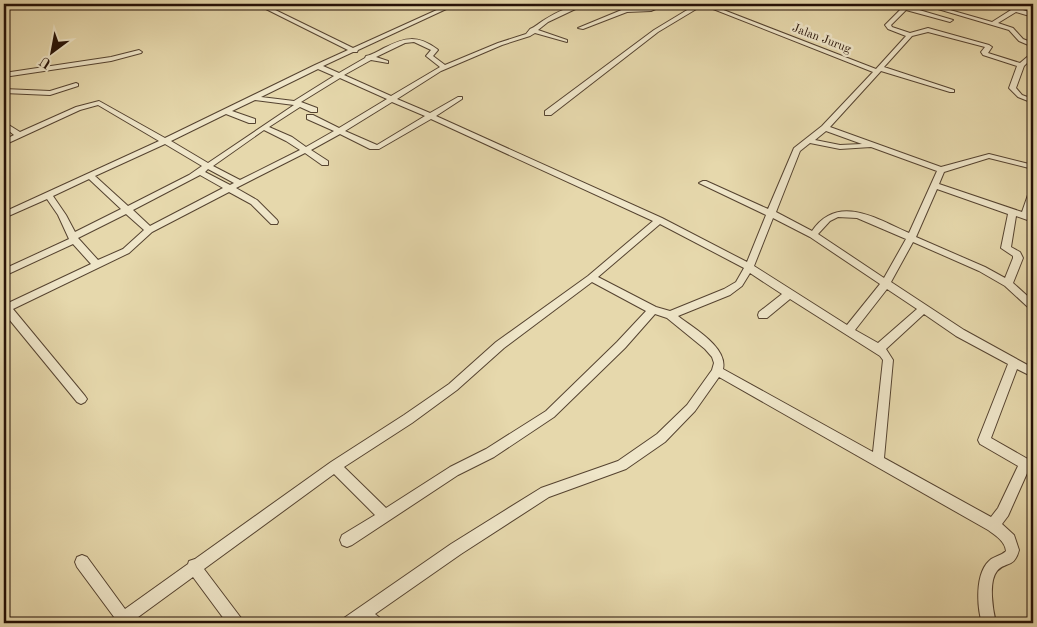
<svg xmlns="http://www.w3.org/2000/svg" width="1037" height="627" viewBox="0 0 1037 627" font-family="'Old Standard TT',serif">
<rect width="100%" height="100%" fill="#e6d8ac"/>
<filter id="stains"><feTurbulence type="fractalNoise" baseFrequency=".004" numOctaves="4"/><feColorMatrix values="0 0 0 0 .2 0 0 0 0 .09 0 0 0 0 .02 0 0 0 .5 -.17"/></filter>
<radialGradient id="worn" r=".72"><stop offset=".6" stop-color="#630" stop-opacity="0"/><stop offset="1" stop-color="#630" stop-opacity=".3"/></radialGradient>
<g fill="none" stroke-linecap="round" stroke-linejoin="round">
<g stroke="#554330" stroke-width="2">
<g id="minor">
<path d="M256,4H263L353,48L450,4H457L358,50L357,52H353L323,66L339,73L365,58L366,56C372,55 378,51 384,48C406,37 417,35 437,49L438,50L433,56L445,65L498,43L526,34L530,29C535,27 539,23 544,20C555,13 573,4 586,4L548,22L538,30L567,40V42L535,33L530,36L502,45L441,71L397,99L430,113L458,97H462V99L436,116L662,218L747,262L766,215L699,183L703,181H706L768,209L794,148L822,126L873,72L703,5L658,32L551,115H545V111L654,30L697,4H708L876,69L906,36L888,29L885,25L906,4H912L909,7L953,20L950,22L906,10L891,25L892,27L910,33L928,28L989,45L992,47L988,53L1020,63L1033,52V57L1024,66L1016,88L1022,95L1033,99V103L1018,97L1009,88L1017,66L983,55L981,52L985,47L928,32L912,36L884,67L954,90V92H950L881,71L830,127L941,167L989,154L1033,165V169L989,158L944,172L939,184L1022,212L1029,192L1033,189V204L1030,215L1033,216V222L1016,216L1011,247L1020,252L1023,258L1013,283L1033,301V310L1030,309L1005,286L979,271L913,242L891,282L964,330L1033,368V377L1017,369L991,438L1033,462V474L1028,471L1008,516L1002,524L1014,535L1019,550C1014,569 1006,561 997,571C988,582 993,611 996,623H982C977,607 975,574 989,561C994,556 1001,556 1006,551C1005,541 995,535 988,530L719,377L695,411L665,442L626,469L549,497L461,554L375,614L380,618L382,623H342L344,618L451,544L541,488L618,461L657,434L687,405L712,370L714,363L712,357L705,349L667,318L655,314L625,348L554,417L494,457L458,475L352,545L347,547L342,545L340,540L342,535L375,515L334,474L204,569L241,618L243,623H227L193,577L130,623H111L114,617L77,567L75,562L77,557L82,555L87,557L125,609L188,564L189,561L195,559L331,462L404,415L449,384L496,342L588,276L653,221L431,119L379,149H370L340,134L311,150L328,161V165H322L305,153L236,188L257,200L277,220L278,222L277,224H271L251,204L229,192L152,232L129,253L13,309L85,396L87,399L85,402L81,404L77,402L4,313V305L91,264L73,244L4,276V269L69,239L58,215L47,199L4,218V212L159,141L98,105L80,110L4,145V140L14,135L4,127V122L20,132L76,107L99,101L165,138L315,65L348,50ZM414,42L431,50L426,56L440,67L391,96L344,75L371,60L388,63V61L376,57L405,43ZM318,69L334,76L294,101L261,97ZM340,78L387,99L339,128L313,115H307V119L334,131L306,147L292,137L269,127L300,107L311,112H317V108L301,102ZM255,100L294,105L208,163L171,141L226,114L249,123H255V119L232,111ZM392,102L425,116L377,145L345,131ZM264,130L286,141L300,150L240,180L213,166ZM826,131L862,144L840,145L815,140ZM810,143L840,149L871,147L937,171L909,233C877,219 838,193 812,231L776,212L800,151ZM165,144L202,166L189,175L128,206L95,176ZM208,169L234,183L230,185L205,172ZM200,175L223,188L150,226L133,210ZM89,179L121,209L75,232L66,215L53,196ZM937,189L1008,214L1001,248L1013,256V258L1005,278L985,267L916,237ZM126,214L144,230L123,249L98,260L78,238ZM838,217L857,218L906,239L884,278L818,234L830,221ZM773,218L810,237L880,284L847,325L754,266ZM660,224L744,268L736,282L724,289L670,311L656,307L598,277ZM750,273L782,294L759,312L758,315L759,318H767L790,299L880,356L883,360L873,452L723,369C728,347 693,328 678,316L730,295L742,286ZM592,282L646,311L617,342L546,411L486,449L450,467L386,508L344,467L412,423L457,390L504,348ZM887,289L917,309L878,343L855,330ZM924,314L956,336L1008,364L978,440L980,444L1018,466L998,508L991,517L884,458L893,360L886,349Z"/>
<polygon points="660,4 667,4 651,11 627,12 583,29 578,28 624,9 650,7"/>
<polygon points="921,4 929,4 992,22 1011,10 994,4 1002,4 1033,13 1033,17 1016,12 998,23 1013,28 1023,39 1033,43 1033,47 1019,41 1009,30"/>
<polygon points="139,50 142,52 141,53 111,61 4,77 4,73 111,57"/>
<polygon points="76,83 78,84 78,86 50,95 4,93 4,89 50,91"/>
</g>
</g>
<use href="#minor" fill="#efe6c9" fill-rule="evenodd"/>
</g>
<g text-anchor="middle" stroke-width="5" stroke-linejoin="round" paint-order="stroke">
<g font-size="12" fill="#251107" stroke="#efe6c9">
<text transform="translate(822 38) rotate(21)" y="4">Jalan Jurug</text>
</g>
</g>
<rect width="1037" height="627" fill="none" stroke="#e6d8ac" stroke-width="20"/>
<rect x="5" y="5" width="1027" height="617" fill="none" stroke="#251107" stroke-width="2.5"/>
<rect x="10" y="10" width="1017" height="607" fill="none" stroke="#251107"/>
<g transform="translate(52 52) rotate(212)" stroke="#efe6c9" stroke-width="4" paint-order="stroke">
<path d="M0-4L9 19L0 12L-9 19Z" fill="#251107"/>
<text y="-8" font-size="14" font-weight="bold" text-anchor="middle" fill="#251107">U</text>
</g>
<rect width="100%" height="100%" filter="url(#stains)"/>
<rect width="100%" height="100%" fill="url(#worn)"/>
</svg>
